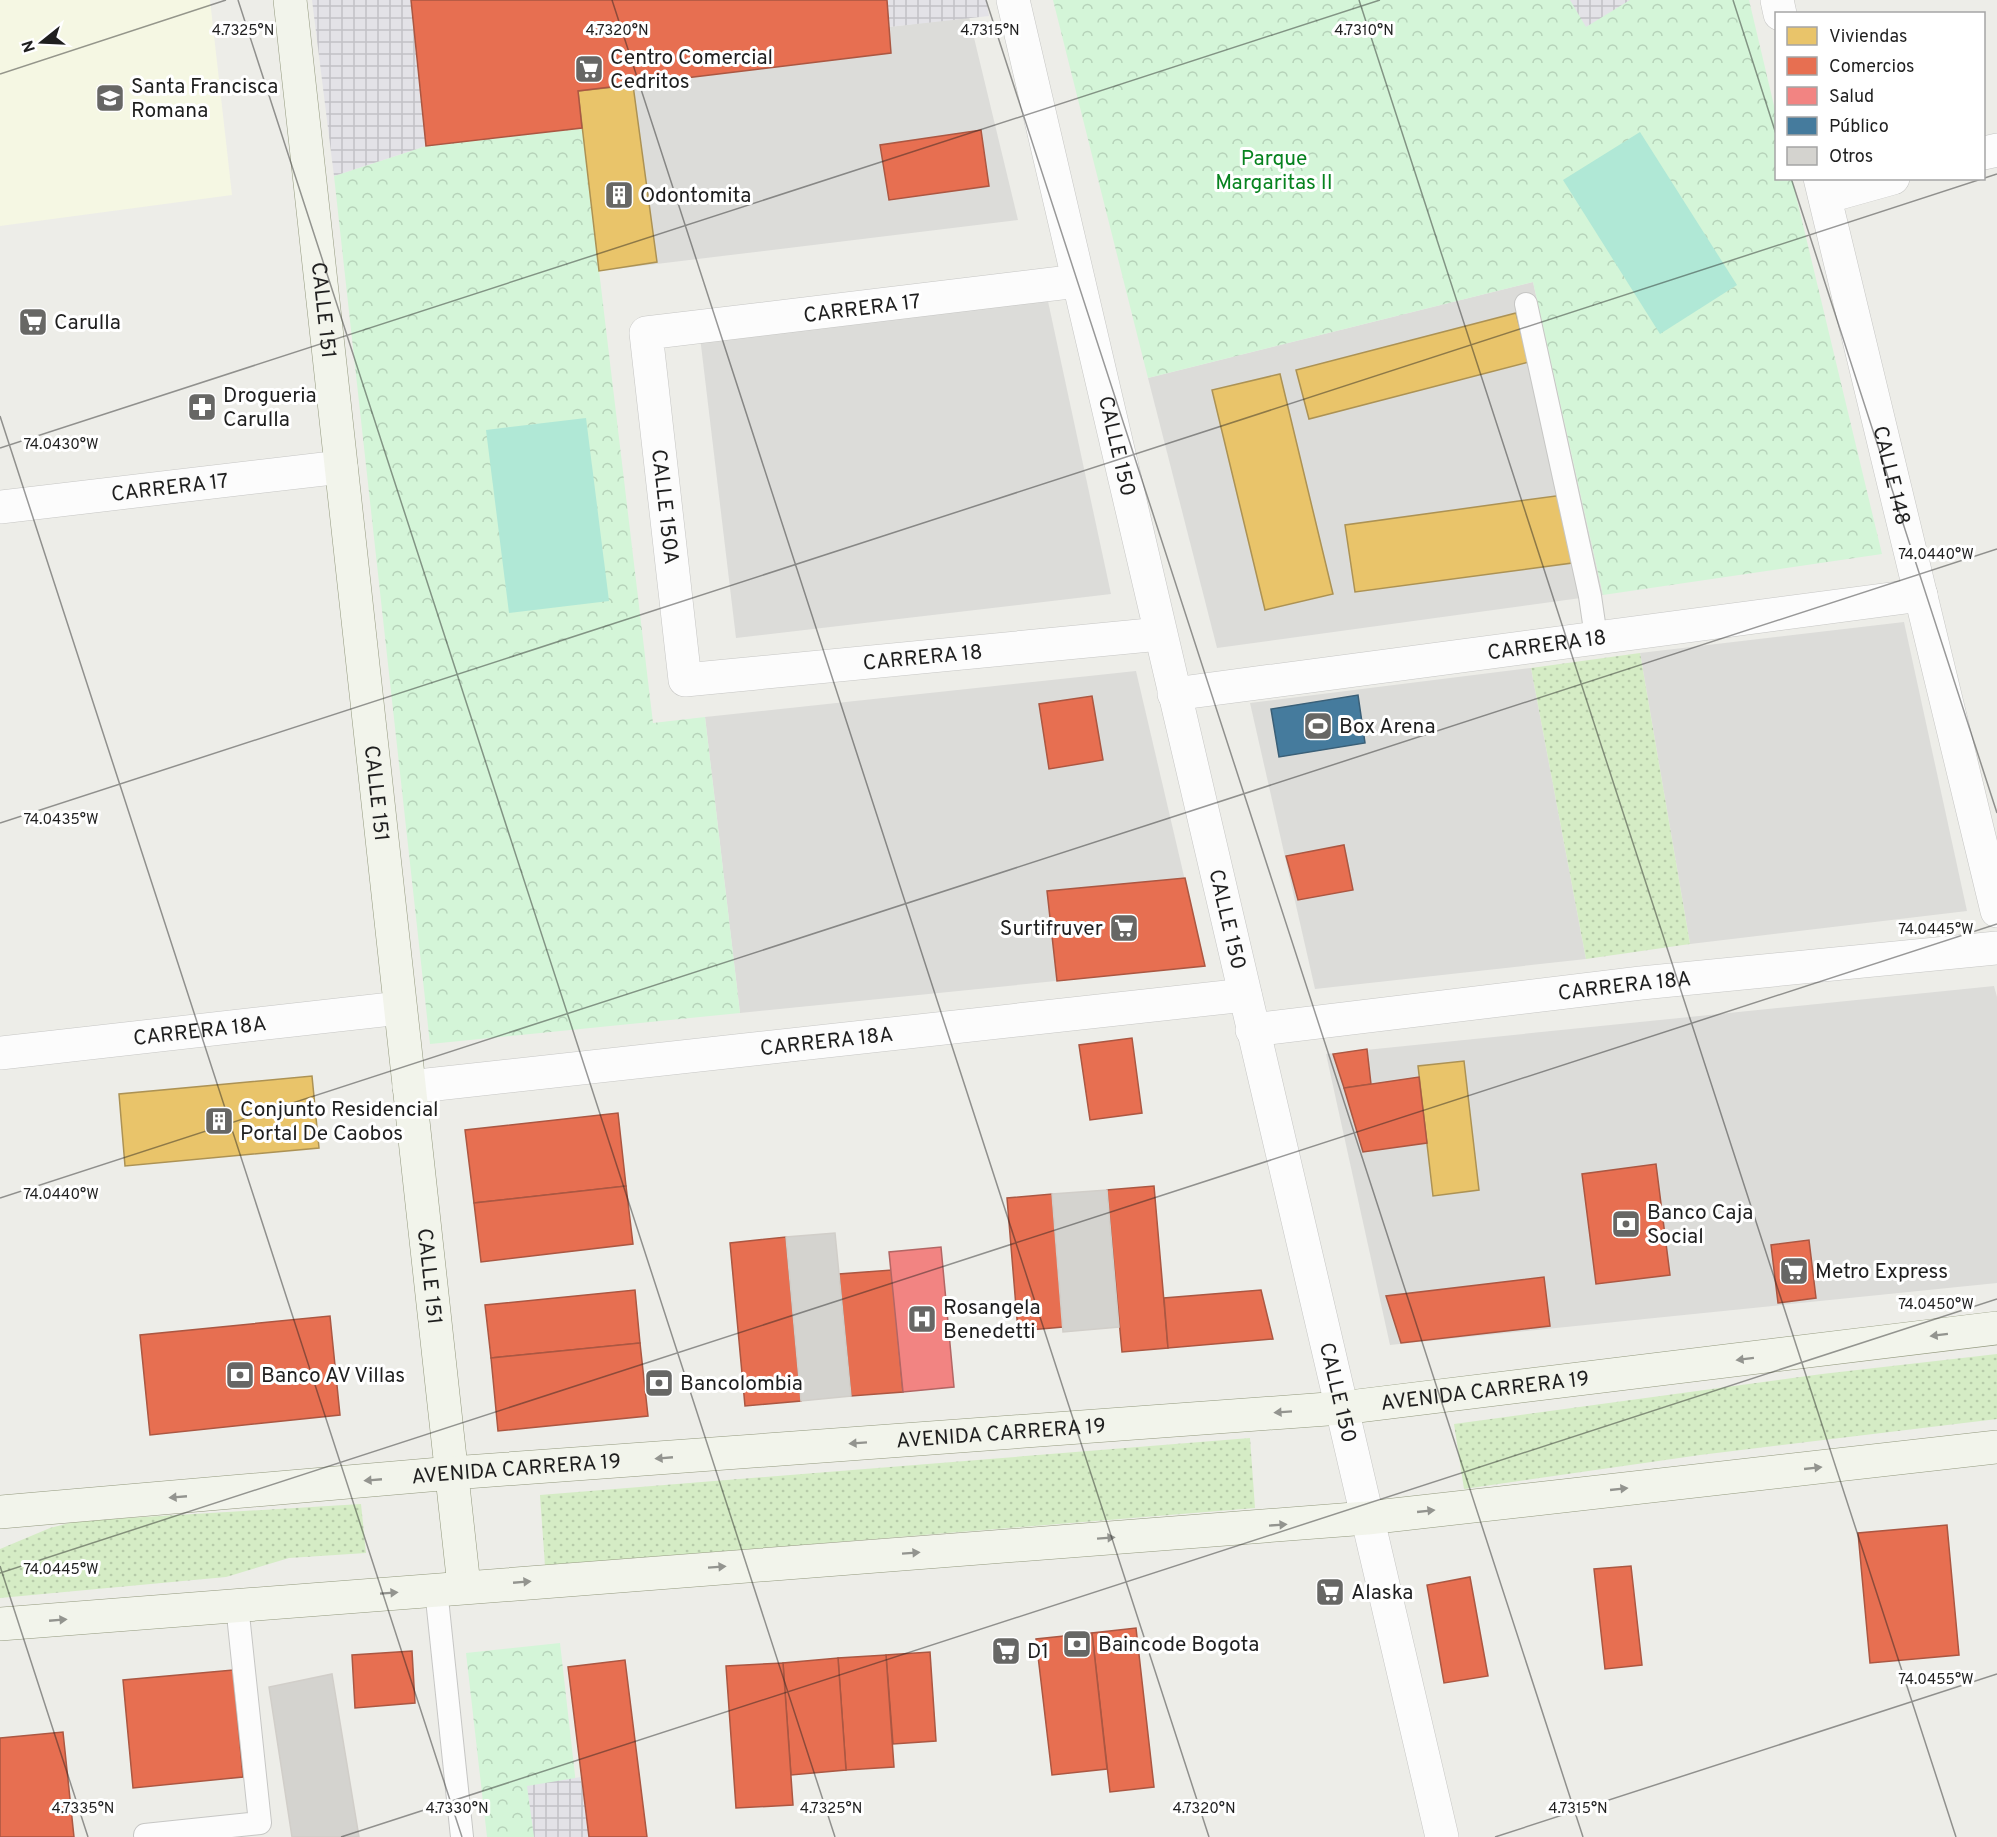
<svg xmlns="http://www.w3.org/2000/svg" width="1997" height="1837" viewBox="0 0 1997 1837" font-family="Overpass,sans-serif">
<defs>
<pattern id="grass-dots" width="8" height="8" patternUnits="userSpaceOnUse" patternTransform="scale(1.5)"><rect width="8" height="8" fill="#d5ecc5"/><path d="M2 2h.1M6 6h.1" fill="none" stroke="#b6caa9" stroke-width="1.8" stroke-linecap="round"/></pattern>
<pattern id="park-crowns" width="20" height="18" patternUnits="userSpaceOnUse" patternTransform="scale(1.5)"><rect width="20" height="18" fill="#d4f5d8"/><path d="M2 6a3 3 0 1 1 6 0M12 15a3 3 0 1 1 6 0" fill="none" stroke="#b6d2b9"/></pattern>
<pattern id="plaza-grid" width="8" height="8" patternUnits="userSpaceOnUse" patternTransform="scale(1.5)"><rect width="8" height="8" fill="#e3e2e7"/><path d="M0 4h8M4 0v8" fill="none" stroke="#c2c1c6"/></pattern>
</defs>
<rect width="100%" height="100%" fill="#edede8"/>
<g fill="#dcdcd9">
<polygon points="969,17 1018,220 599,271 578,91 891,53 889,27"/>
<polygon points="1533,282 1603,595 1217,648 1148,378"/>
<polygon points="1046,292 1111,594 736,638 700,337"/>
<polygon points="1904,622 1967,911 1690,944 1640,653"/>
<polygon points="1531,668 1586,959 1315,989 1250,703"/>
<polygon points="1136,671 1205,966 740,1013 705,717"/>
<polygon points="1994,986 1997,997 1997,1283 1390,1345 1326,1054"/>
</g>
<polygon fill="#f5f7e3" points="0,0 210,0 232,195 0,226"/>
<g fill="url(#grass-dots)">
<polygon points="1640,653 1690,944 1586,959 1531,668"/>
<polygon points="1997,1354 1997,1419 1700,1455 1464,1489 1454,1424 1822,1374"/>
<polygon points="1250,1438 1255,1508 545,1566 540,1495"/>
<polygon points="361,1504 366,1553 289,1558 226,1577 0,1598 0,1549 50,1528 77,1521"/>
</g>
<g fill="url(#park-crowns)">
<polygon points="1053,0 1749,0 1776,114 1776,178 1792,179 1882,554 1603,595 1533,282 1148,378"/>
<polygon points="582,128 653,723 705,717 740,1013 430,1044 334,176 426,146"/>
<polygon points="560,1643 582,1837 487,1837 466,1653"/>
</g>
<g fill="#b0e8d6">
<polygon points="1640,132 1737,285 1660,334 1563,180"/>
<polygon points="586,418 609,601 509,613 486,430"/>
</g>
<g fill="url(#plaza-grid)">
<polygon points="312,0 411,0 426,146 334,176"/>
<polygon points="887,0 986,0 989,16 889,27"/>
<polygon points="1570,0 1630,0 1586,27"/>
<polygon points="581,1777 589,1837 534,1837 527,1786"/>
</g>
<g fill="#e9c46a" stroke="#ac9254" stroke-width="1.5">
<polygon points="633,85 657,262 599,271 578,91"/>
<polygon points="1516,313 1529,362 1309,419 1296,370"/>
<polygon points="1280,374 1333,594 1265,610 1212,390"/>
<polygon points="1563,495 1572,563 1355,592 1345,525"/>
<polygon points="1464,1061 1479,1190 1433,1196 1418,1066"/>
<polygon points="312,1076 319,1148 125,1166 119,1094"/>
</g>
<g fill="#e76f51" stroke="#ab5742" stroke-width="1.5">
<polygon points="411,0 887,0 891,53 578,91 582,128 426,146"/>
<polygon points="981,130 989,186 889,200 880,145"/>
<polygon points="1092,696 1103,760 1049,769 1039,704"/>
<polygon points="1344,845 1353,890 1298,900 1286,856"/>
<polygon points="1185,878 1205,966 1057,981 1047,891"/>
<polygon points="1132,1038 1142,1113 1090,1120 1079,1045"/>
<polygon points="1367,1049 1371,1084 1344,1088 1333,1054"/>
<polygon points="1419,1077 1427,1143 1363,1152 1344,1088"/>
<polygon points="618,1113 626,1186 474,1203 465,1130"/>
<polygon points="1656,1164 1670,1275 1596,1284 1582,1174"/>
<polygon points="626,1186 633,1244 481,1262 474,1203"/>
<polygon points="1154,1186 1168,1348 1122,1352 1107,1190"/>
<polygon points="1052,1194 1063,1327 1018,1331 1007,1198"/>
<polygon points="786,1237 801,1401 745,1406 730,1243"/>
<polygon points="1809,1240 1816,1298 1778,1303 1771,1245"/>
<polygon points="892,1270 903,1392 851,1396 839,1274"/>
<polygon points="1544,1277 1550,1326 1401,1343 1386,1296"/>
<polygon points="635,1290 640,1343 491,1358 485,1305"/>
<polygon points="1261,1290 1273,1339 1168,1348 1164,1298"/>
<polygon points="330,1316 340,1415 150,1435 140,1335"/>
<polygon points="640,1343 648,1416 498,1431 491,1358"/>
<polygon points="1947,1525 1959,1655 1870,1663 1858,1533"/>
<polygon points="1631,1566 1642,1665 1605,1669 1594,1569"/>
<polygon points="1470,1577 1488,1676 1444,1683 1427,1585"/>
<polygon points="1136,1628 1154,1787 1110,1792 1092,1633"/>
<polygon points="1092,1633 1107,1769 1052,1775 1036,1639"/>
<polygon points="412,1651 415,1703 355,1708 352,1655"/>
<polygon points="930,1652 936,1741 893,1744 886,1655"/>
<polygon points="886,1655 894,1767 846,1770 838,1658"/>
<polygon points="838,1658 846,1770 791,1775 783,1663"/>
<polygon points="625,1660 647,1837 589,1837 568,1667"/>
<polygon points="783,1663 793,1805 736,1808 726,1666"/>
<polygon points="233,1670 243,1777 133,1788 123,1680"/>
<polygon points="63,1732 74,1837 0,1837 0,1738"/>
</g>
<polygon fill="#f28482" stroke="#b36664" stroke-width="1.5" points="941,1247 954,1387 903,1392 889,1252"/>
<polygon fill="#457b9d" stroke="#3a5f77" stroke-width="1.5" points="1358,695 1365,743 1279,757 1271,709"/>
<g fill="#d4d3cf" stroke="#d1cec9" stroke-width="1.5">
<polygon points="1107,1190 1119,1327 1063,1332 1052,1194"/>
<polygon points="835,1233 851,1396 801,1401 786,1237"/>
<polygon points="332,1674 359,1837 292,1837 269,1687"/>
</g>
<g fill="none" stroke-linecap="round" stroke-linejoin="round">
<g stroke="#c6c6c4" stroke-width="24">
<g id="lane">
<polyline points="1526,304 1590,596 1596,637"/>
<polyline points="436,1589 462,1837"/>
<polyline points="145,1835 260,1823 237,1605"/>
</g>
</g>
<g stroke="#c6c6c4" stroke-width="34">
<g id="street">
<path id="s1" d="M1013,0L1442,1837"/>
<polyline points="1777,0 1780,14"/>
<polyline points="1984,153 1997,150"/>
<path id="s2" d="M1820,178L1997,911"/>
<polyline points="1825,197 1893,178"/>
<path id="s3" d="M1078,281L646,333L685,680L1160,634"/>
<path id="s4" d="M0,507L341,467"/>
<path id="s5" d="M1174,694L1921,595"/>
<path id="s6" d="M1252,1030L1641,983L1997,948"/>
<path id="s7" d="M0,1053L400,1008"/>
<path id="s8" d="M409,1087L1245,995"/>
</g>
</g>
<g stroke="#93997e" stroke-width="34">
<g id="secondary">
<path id="s9" d="M290,0L464,1586"/>
<path id="s10" d="M0,1512L452,1473L1341,1408L1997,1328"/>
<polyline points="0,1624 1367,1518 1997,1447"/>
</g>
</g>
<use href="#lane" stroke="#fcfcfc" stroke-width="22"/>
<use href="#street" stroke="#fcfcfc" stroke-width="33"/>
<use href="#secondary" stroke="#f2f4eb" stroke-width="33"/>
</g>
<defs><path id="oneway-solid" d="M-6-.8H1V-3.2L6.5 0L1 3.2V.8H-6Z" transform="scale(1.5)"/></defs>
<g fill="#93948f">
<use href="#oneway-solid" transform="translate(1939 1335) rotate(173)"/>
<use href="#oneway-solid" transform="translate(1745 1359) rotate(173)"/>
<use href="#oneway-solid" transform="translate(1283 1412) rotate(176)"/>
<use href="#oneway-solid" transform="translate(858 1443) rotate(176)"/>
<use href="#oneway-solid" transform="translate(664 1458) rotate(175)"/>
<use href="#oneway-solid" transform="translate(1813 1468) rotate(-6)"/>
<use href="#oneway-solid" transform="translate(373 1480) rotate(175)"/>
<use href="#oneway-solid" transform="translate(1619 1489) rotate(-6)"/>
<use href="#oneway-solid" transform="translate(178 1497) rotate(175)"/>
<use href="#oneway-solid" transform="translate(1426 1511) rotate(-6)"/>
<use href="#oneway-solid" transform="translate(1278 1525) rotate(-4)"/>
<use href="#oneway-solid" transform="translate(1106 1538) rotate(-4)"/>
<use href="#oneway-solid" transform="translate(911 1553) rotate(-4)"/>
<use href="#oneway-solid" transform="translate(717 1567) rotate(-4)"/>
<use href="#oneway-solid" transform="translate(522 1582) rotate(-5)"/>
<use href="#oneway-solid" transform="translate(389 1593) rotate(-4)"/>
<use href="#oneway-solid" transform="translate(58 1620) rotate(-5)"/>
</g>
<path fill="none" stroke="#1f1f1f" stroke-width="1.5" stroke-opacity="0.45" d="M238,0L835,1837M612,0L1209,1837M986,0L1583,1837M1359,0L1956,1837M1733,0L1776,134M0,74L226,0M1791,178L1997,813M0,416L462,1837M0,448L1380,0M0,823L1997,174M0,1198L1997,549M0,1566L88,1837M0,1573L1997,924M341,1837L1997,1299M1495,1837L1997,1674"/>
<defs>
<g id="supermarket-square" transform="scale(1.5)"><rect x="-9" y="-9" width="18" height="18" rx="4" fill="#676765" stroke="#fff"/><path d="M-6-5.5h2.5l.6 2H6L4.5 2H-2.5L-4.4-4H-6ZM-1.5 3.2a1.3 1.3 0 1 0 .1 0ZM3 3.2a1.3 1.3 0 1 0 .1 0Z" fill="#fff"/></g>
<g id="school-square" transform="scale(1.5)"><rect x="-9" y="-9" width="18" height="18" rx="4" fill="#676765" stroke="#fff"/><path d="M0-5L7-2L0 1L-7-2ZM-4 1L0 2.5L4 1V4Q0 6-4 4Z" fill="#fff"/></g>
<g id="building-square" transform="scale(1.5)"><rect x="-9" y="-9" width="18" height="18" rx="4" fill="#676765" stroke="#fff"/><path d="M-4-6H4V6H1V3H-1V6H-4ZM-2.5-4.3h1.7v1.8h-1.7ZM.8-4.3h1.7v1.8H.8ZM-2.5-1h1.7V.8h-1.7ZM.8-1h1.7V.8H.8Z" fill="#fff"/></g>
<g id="pharmacy-square" transform="scale(1.5)"><rect x="-9" y="-9" width="18" height="18" rx="4" fill="#676765" stroke="#fff"/><path d="M-2-6h4v4h4v4h-4v4h-4v-4h-4v-4h4Z" fill="#fff"/></g>
<g id="stadium-square" transform="scale(1.5)"><rect x="-9" y="-9" width="18" height="18" rx="4" fill="#676765" stroke="#fff"/><path d="M0-5a6.5 5 0 1 0 0 10a6.5 5 0 1 0 0-10ZM-3.5-1.8h7v3.6h-7Z" fill="#fff"/></g>
<g id="bank-square" transform="scale(1.5)"><rect x="-9" y="-9" width="18" height="18" rx="4" fill="#676765" stroke="#fff"/><path d="M-6-4H6V4H-6ZM0-2.3a2.3 2.3 0 1 0 0 4.6a2.3 2.3 0 1 0 0-4.6Z" fill="#fff"/></g>
<g id="hospital-square" transform="scale(1.5)"><rect x="-9" y="-9" width="18" height="18" rx="4" fill="#676765" stroke="#fff"/><path d="M-5-5h3v3.5h4V-5h3V5h-3V1.5h-4V5h-3Z" fill="#fff"/></g>
</defs>
<g fill-rule="evenodd">
<use href="#supermarket-square" x="589" y="69"/>
<use href="#school-square" x="110" y="98"/>
<use href="#building-square" x="619" y="195"/>
<use href="#supermarket-square" x="33" y="322"/>
<use href="#pharmacy-square" x="202" y="407"/>
<use href="#stadium-square" x="1318" y="726"/>
<use href="#supermarket-square" x="1124" y="928"/>
<use href="#building-square" x="219" y="1121"/>
<use href="#bank-square" x="1626" y="1224"/>
<use href="#supermarket-square" x="1794" y="1271"/>
<use href="#hospital-square" x="922" y="1319"/>
<use href="#bank-square" x="240" y="1375"/>
<use href="#bank-square" x="659" y="1383"/>
<use href="#supermarket-square" x="1330" y="1592"/>
<use href="#bank-square" x="1077" y="1644"/>
<use href="#supermarket-square" x="1006" y="1651"/>
</g>
<g text-anchor="middle" stroke-width="6" stroke-linejoin="round" paint-order="stroke">
<g font-size="21" fill="#1f1f1f" stroke="#fff" text-anchor="start">
<text x="610" y="64">Centro Comercial<tspan x="610" dy="24">Cedritos</tspan></text>
<text x="131" y="93">Santa Francisca<tspan x="131" dy="24">Romana</tspan></text>
<text x="640" y="202">Odontomita</text>
<text x="54" y="329">Carulla</text>
<text x="223" y="402">Drogueria<tspan x="223" dy="24">Carulla</tspan></text>
<text x="1339" y="733">Box Arena</text>
<text x="1103" y="935" text-anchor="end">Surtifruver</text>
<text x="240" y="1116">Conjunto Residencial<tspan x="240" dy="24">Portal De Caobos</tspan></text>
<text x="1647" y="1219">Banco Caja<tspan x="1647" dy="24">Social</tspan></text>
<text x="1815" y="1278">Metro Express</text>
<text x="943" y="1314">Rosangela<tspan x="943" dy="24">Benedetti</tspan></text>
<text x="261" y="1382">Banco AV Villas</text>
<text x="680" y="1390">Bancolombia</text>
<text x="1351" y="1599">Alaska</text>
<text x="1098" y="1651">Baincode Bogota</text>
<text x="1027" y="1658">D1</text>
</g>
<g font-size="21" fill="#07831f" stroke="#fff">
<text x="1274" y="165">Parque<tspan x="1274" dy="24">Margaritas II</tspan></text>
</g>
<g font-size="21" fill="#1f1f1f" stroke="#fff">
<text transform="translate(862 308) rotate(-7)" y="7">CARRERA 17</text>
<text dy="7" stroke="none"><textPath href="#s9" startOffset="312">CALLE 151</textPath></text>
<text dy="7" stroke="none"><textPath href="#s1" startOffset="458">CALLE 150</textPath></text>
<text dy="7" stroke="none"><textPath href="#s2" startOffset="306">CALLE 148</textPath></text>
<text dy="7" stroke="none"><textPath href="#s4" startOffset="171">CARRERA 17</textPath></text>
<text dy="7" stroke="none"><textPath href="#s3" startOffset="610">CALLE 150A</textPath></text>
<text dy="7" stroke="none"><textPath href="#s5" startOffset="376">CARRERA 18</textPath></text>
<text dy="7" stroke="none"><textPath href="#s3" startOffset="1023">CARRERA 18</textPath></text>
<text dy="7" stroke="none"><textPath href="#s9" startOffset="798">CALLE 151</textPath></text>
<text dy="7" stroke="none"><textPath href="#s1" startOffset="944">CALLE 150</textPath></text>
<text dy="7" stroke="none"><textPath href="#s6" startOffset="375">CARRERA 18A</textPath></text>
<text dy="7" stroke="none"><textPath href="#s7" startOffset="201">CARRERA 18A</textPath></text>
<text dy="7" stroke="none"><textPath href="#s8" startOffset="420">CARRERA 18A</textPath></text>
<text dy="7" stroke="none"><textPath href="#s9" startOffset="1284">CALLE 151</textPath></text>
<text dy="7" stroke="none"><textPath href="#s10" startOffset="1490">AVENIDA CARRERA 19</textPath></text>
<text dy="7" stroke="none"><textPath href="#s1" startOffset="1430">CALLE 150</textPath></text>
<text dy="7" stroke="none"><textPath href="#s10" startOffset="1004">AVENIDA CARRERA 19</textPath></text>
<text dy="7" stroke="none"><textPath href="#s10" startOffset="518">AVENIDA CARRERA 19</textPath></text>
</g>
</g>
<g font-size="15" text-anchor="middle" fill="#1f1f1f" stroke="#fff" stroke-width="6" stroke-linejoin="round" paint-order="stroke">
<text x="243" y="35">4.7325°N</text>
<text x="617" y="35">4.7320°N</text>
<text x="990" y="35">4.7315°N</text>
<text x="1364" y="35">4.7310°N</text>
<text x="61" y="449">74.0430°W</text>
<text x="1936" y="559">74.0440°W</text>
<text x="61" y="824">74.0435°W</text>
<text x="1936" y="934">74.0445°W</text>
<text x="61" y="1199">74.0440°W</text>
<text x="1936" y="1309">74.0450°W</text>
<text x="61" y="1574">74.0445°W</text>
<text x="1936" y="1684">74.0455°W</text>
<text x="83" y="1813">4.7335°N</text>
<text x="457" y="1813">4.7330°N</text>
<text x="831" y="1813">4.7325°N</text>
<text x="1204" y="1813">4.7320°N</text>
<text x="1578" y="1813">4.7315°N</text>
</g>
<rect x="1775" y="12" width="210" height="168" fill="#ffffff" stroke="#a5a5a5" stroke-width="1.5"/>
<rect x="1787" y="27" width="30" height="18" fill="#e9c46a" stroke="#a5a5a5" stroke-width="1.5"/>
<text x="1829" y="42" font-size="18" fill="#1f1f1f">Viviendas</text>
<rect x="1787" y="57" width="30" height="18" fill="#e76f51" stroke="#a5a5a5" stroke-width="1.5"/>
<text x="1829" y="72" font-size="18" fill="#1f1f1f">Comercios</text>
<rect x="1787" y="87" width="30" height="18" fill="#f28482" stroke="#a5a5a5" stroke-width="1.5"/>
<text x="1829" y="102" font-size="18" fill="#1f1f1f">Salud</text>
<rect x="1787" y="117" width="30" height="18" fill="#457b9d" stroke="#a5a5a5" stroke-width="1.5"/>
<text x="1829" y="132" font-size="18" fill="#1f1f1f">Público</text>
<rect x="1787" y="147" width="30" height="18" fill="#d4d3cf" stroke="#a5a5a5" stroke-width="1.5"/>
<text x="1829" y="162" font-size="18" fill="#1f1f1f">Otros</text>
<g transform="translate(42 42) rotate(252)" stroke="#ffffff" stroke-width="4.5" paint-order="stroke">
<path d="M0-4.5L10 22L0 15L-10 22Z" fill="#1f1f1f"/>
<text y="-9" font-size="16" font-weight="bold" text-anchor="middle" fill="#1f1f1f">N</text>
</g>
</svg>
